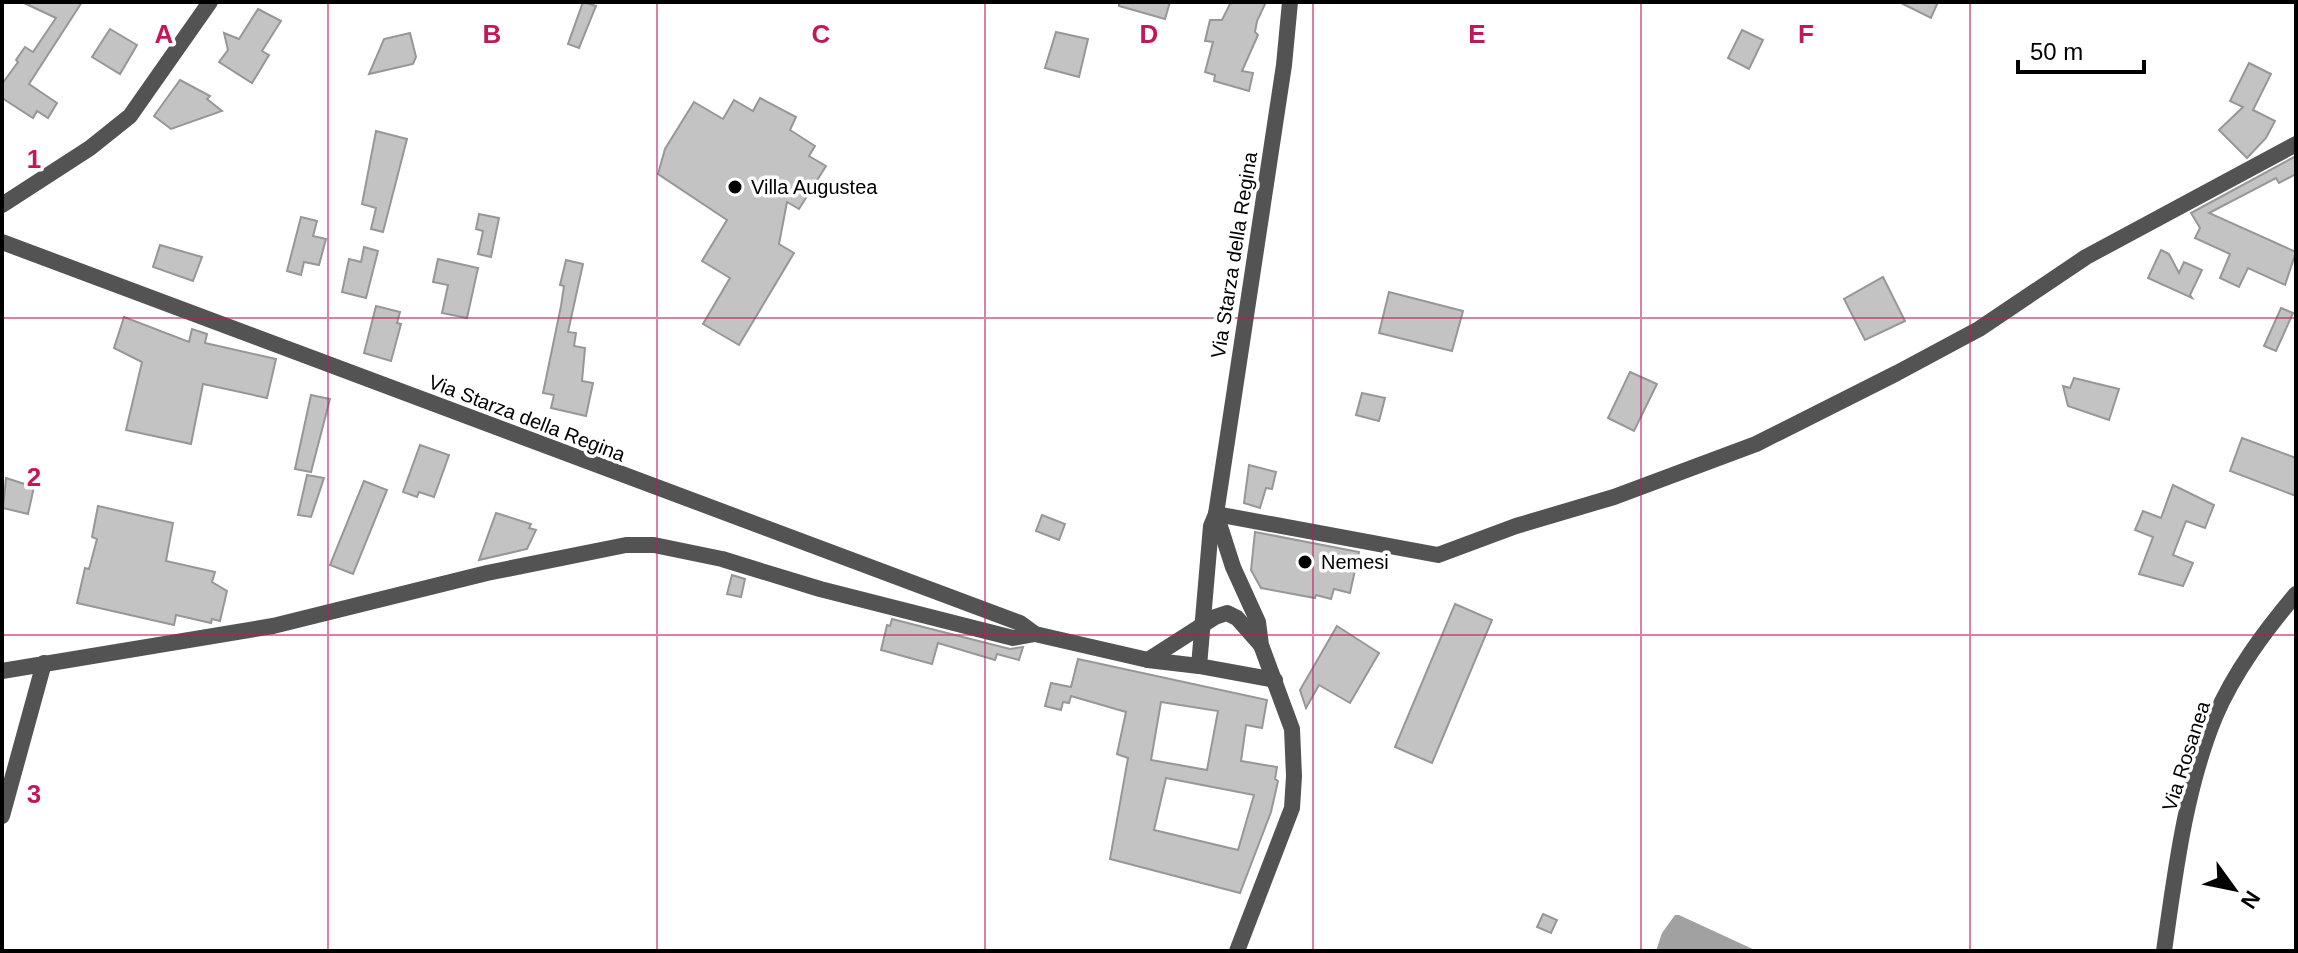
<svg xmlns="http://www.w3.org/2000/svg" width="2298" height="953" viewBox="0 0 2298 953" font-family="Arial,sans-serif">
<rect width="100%" height="100%" fill="#fff"/>
<polygon fill="#a1a1a1" points="1675,915 1679,915 1757,951 1656,951 1662,933"/>
<g fill="#c3c3c3" stroke="#979797" stroke-width="2" fill-rule="evenodd">
<polygon points="22,2 82,2 29,84 57,103 48,118 37,111 33,118 2,98 2,84 18,62 16,60 25,47 33,52 56,18"/>
<polygon points="583,2 596,6 579,48 568,44"/>
<polygon points="1119,2 1170,2 1165,19 1119,6"/>
<polygon points="1231,2 1266,2 1257,21 1255,32 1258,35 1242,71 1253,73 1249,91 1214,81 1215,75 1205,72 1213,42 1205,41 1210,20 1222,20"/>
<polygon points="1899,2 1938,2 1931,18"/>
<polygon points="258,9 281,21 262,51 269,55 252,83 219,62 228,50 224,33 239,39"/>
<polygon points="110,29 137,45 120,74 92,57"/>
<polygon points="1742,30 1763,40 1749,69 1728,58"/>
<polygon points="1056,32 1088,39 1079,77 1045,68"/>
<polygon points="410,33 416,57 413,64 369,74 384,39"/>
<polygon points="2249,63 2271,74 2253,110 2275,121 2266,138 2247,158 2219,130 2243,107 2230,101"/>
<polygon points="180,80 210,96 207,99 222,111 171,129 154,116"/>
<polygon points="760,98 796,117 790,130 815,146 809,156 826,166 799,209 787,202 779,244 794,253 739,345 703,324 730,278 702,261 727,220 658,174 665,149 694,102 723,119 734,100 753,111"/>
<polygon points="376,131 407,139 383,232 371,229 376,208 362,204"/>
<polygon points="2296,156 2296,174 2279,183 2276,178 2209,213 2296,252 2285,285 2248,268 2239,287 2220,278 2230,254 2195,238 2200,228 2191,213"/>
<polygon points="479,214 499,218 491,257 478,254 483,231 476,229"/>
<polygon points="301,217 317,221 313,236 326,239 319,265 304,262 301,275 287,271"/>
<polygon points="160,245 202,257 193,281 153,267"/>
<polygon points="364,247 378,251 366,298 342,292 349,259 361,262"/>
<polygon points="2161,250 2169,254 2179,273 2184,262 2202,270 2190,295 2192,298 2148,278"/>
<polygon points="438,259 478,268 467,318 442,313 448,285 433,282"/>
<polygon points="566,260 583,264 568,332 576,333 574,346 585,348 582,381 593,383 586,416 551,408 554,395 543,393 561,306 564,286 560,285"/>
<polygon points="1883,277 1905,321 1865,340 1844,299"/>
<polygon points="1389,292 1463,311 1452,351 1379,333"/>
<polygon points="376,306 400,312 397,323 401,324 391,361 364,353"/>
<polygon points="2281,308 2293,313 2276,351 2264,346"/>
<polygon points="124,317 189,342 192,329 207,334 205,343 276,359 267,398 203,384 191,444 126,430 142,362 114,348"/>
<polygon points="1630,372 1657,384 1634,431 1608,418"/>
<polygon points="2074,378 2119,389 2109,420 2068,406 2063,386 2070,388"/>
<polygon points="1362,393 1385,398 1379,421 1356,415"/>
<polygon points="311,395 330,399 311,472 295,469"/>
<polygon points="2242,438 2296,458 2296,496 2230,471"/>
<polygon points="420,445 449,455 434,497 419,492 417,497 403,492"/>
<polygon points="1249,465 1276,472 1272,489 1266,488 1260,508 1244,503"/>
<polygon points="307,475 324,478 311,517 298,515"/>
<polygon points="6,478 34,487 28,514 3,508"/>
<polygon points="364,481 387,490 353,574 330,565"/>
<polygon points="2173,485 2214,505 2205,528 2186,521 2173,555 2193,563 2183,586 2139,574 2153,537 2135,530 2143,511 2161,518"/>
<polygon points="98,506 173,523 166,561 215,572 212,582 227,591 220,621 212,619 211,623 176,615 174,625 77,603 85,568 89,569 97,539 92,537"/>
<polygon points="496,513 531,524 529,528 536,530 527,549 479,560"/>
<polygon points="1042,515 1065,524 1059,540 1036,531"/>
<polygon points="1255,532 1359,552 1350,593 1334,589 1331,599 1316,595 1315,598 1261,588 1251,570"/>
<polygon points="732,575 745,579 741,597 727,594"/>
<polygon points="1455,604 1492,620 1432,763 1395,747"/>
<polygon points="892,619 1010,649 1023,647 1019,660 997,654 995,660 938,643 932,664 881,650 887,625 890,626"/>
<polygon points="1337,626 1379,653 1350,703 1319,685 1306,708 1300,690"/>
<path d="M1078,659L1267,700L1262,728L1246,725L1241,761L1277,767L1275,779L1278,781L1271,812L1240,893L1110,859L1128,758L1117,754L1126,712L1071,696L1069,703L1063,702L1061,710L1045,706L1051,683L1071,687ZM1161,702L1218,711L1207,770L1151,760ZM1166,778L1254,795L1238,850L1154,830Z"/>
<polygon points="1543,914 1557,920 1551,933 1537,927"/>
</g>
<g fill="none" stroke-linecap="round" stroke-linejoin="round">
<g stroke="#535353" stroke-width="16">
<polyline points="2,205 90,148 130,116 210,2"/>
<polyline points="2,242 1020,623 1035,634 1148,660 1199,666"/>
<polyline points="1216,514 1438,555 1516,526 1614,497 1756,444 1897,373 1979,329 2086,257 2296,144"/>
<polyline points="1216,514 1233,567 1258,622 1261,645 1292,729 1294,776 1292,808 1237,951"/>
<polyline points="1148,660 1215,617 1227,613 1237,618 1260,644"/>
<polyline points="2,671 273,626 487,573 626,545 654,545 722,559 820,589 1013,638 1035,634"/>
<polyline points="1275,680 1199,666 1211,526 1216,514 1284,65 1290,2"/>
<polyline points="2,816 44,663"/>
<path d="M2164,951C2175,874 2185,790 2215,717C2234,672 2265,631 2296,594"/>
</g>
</g>
<path fill="none" stroke="#c2185b" stroke-width="2" stroke-opacity="0.55" d="M328,2V951M657,2V951M985,2V951M1313,2V951M1641,2V951M1970,2V951M2,318H2296M2,635H2296"/>
<g fill="#000" stroke="#fff" stroke-width="3">
<circle cx="735" cy="187" r="8"/>
<circle cx="1305" cy="562" r="8"/>
</g>
<g text-anchor="middle" stroke-width="7" stroke-linejoin="round" paint-order="stroke">
<g font-size="20" fill="#000" stroke="#fff" text-anchor="start">
<text x="751" y="194">Villa Augustea</text>
<text x="1321" y="569">Nemesi</text>
</g>
<g font-size="20" fill="#000" stroke="#fff">
<text transform="translate(1234 255) rotate(-81)" y="7">Via Starza della Regina</text>
<text transform="translate(527 418) rotate(21)" y="7">Via Starza della Regina</text>
<text transform="translate(2186 756) rotate(-72)" y="7">Via Rosanea</text>
</g>
</g>
<g font-size="26" text-anchor="middle" font-weight="bold" fill="#c2185b" stroke="#fff" stroke-width="7" stroke-linejoin="round" paint-order="stroke">
<text x="164" y="43">A</text>
<text x="492" y="43">B</text>
<text x="821" y="43">C</text>
<text x="1149" y="43">D</text>
<text x="1477" y="43">E</text>
<text x="1806" y="43">F</text>
<text x="34" y="168">1</text>
<text x="34" y="486">2</text>
<text x="34" y="803">3</text>
</g>
<rect width="2298" height="953" fill="none" stroke="#000000" stroke-width="8"/>
<g transform="translate(2234 889) rotate(123)" stroke="#ffffff" stroke-width="6" paint-order="stroke">
<path d="M0-6L14 30L0 20L-14 30Z" fill="#000000"/>
<text y="-12" font-size="22" font-weight="bold" text-anchor="middle" fill="#000000">N</text>
</g>
<path d="M2018 60v12h126v-12" fill="none" stroke="#000000" stroke-width="4"/>
<text x="2030" y="60" font-size="24" fill="#000000" stroke="#ffffff" stroke-width="6" paint-order="stroke">50 m</text>
</svg>
